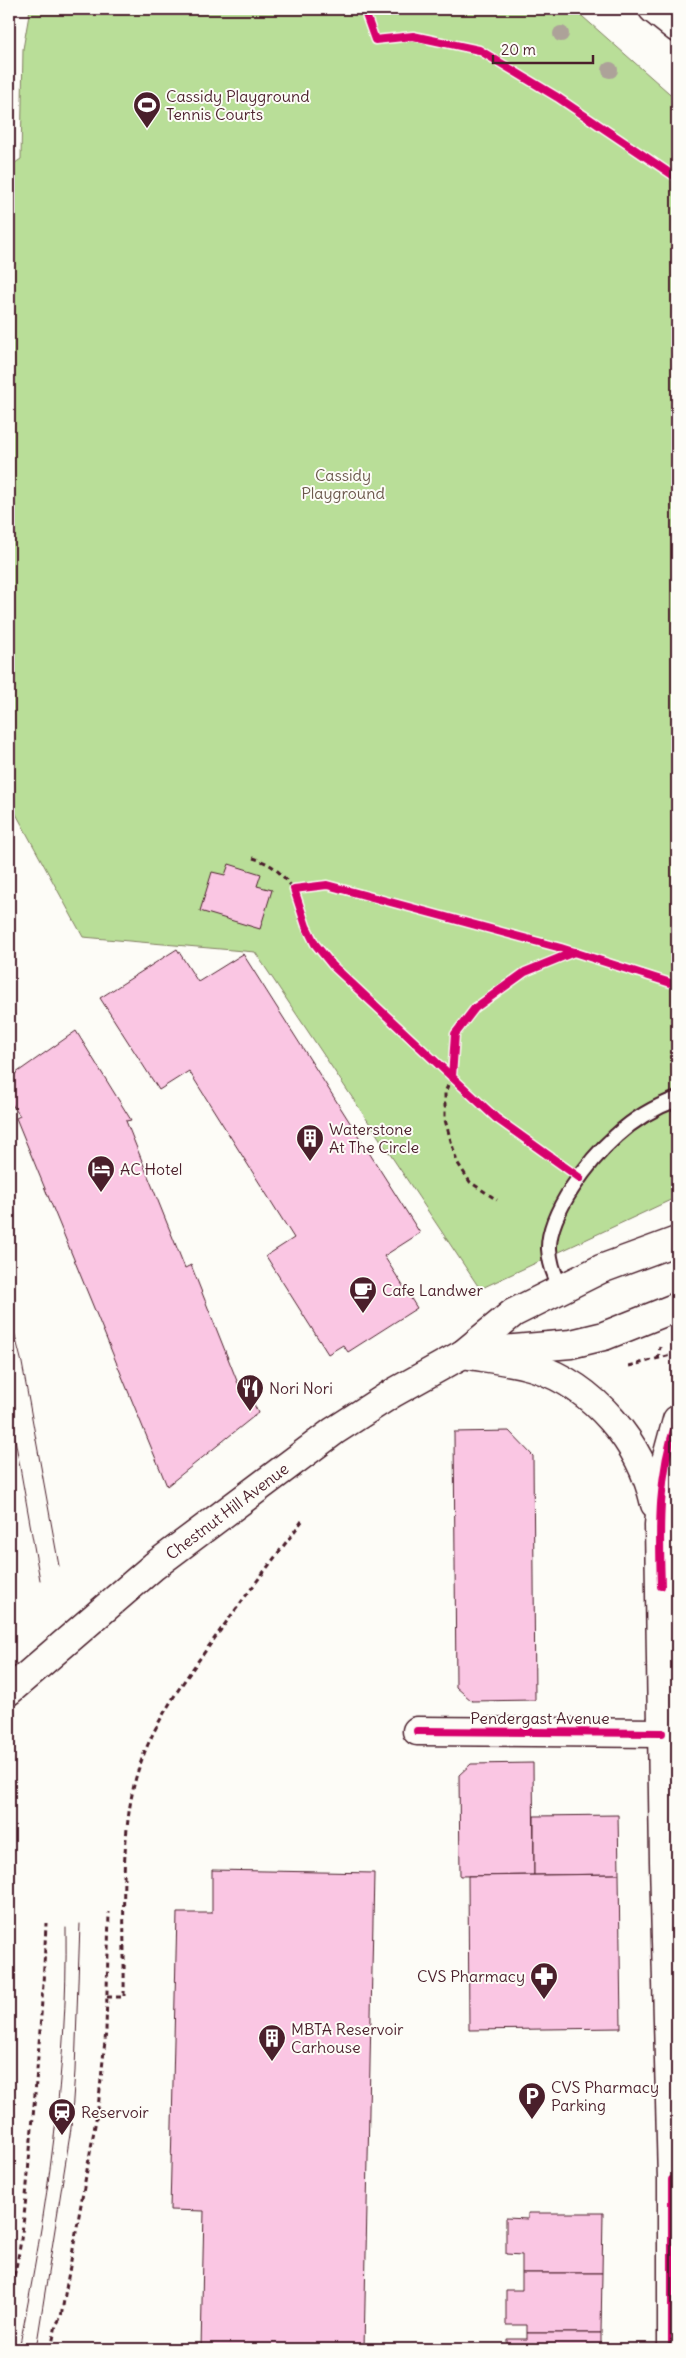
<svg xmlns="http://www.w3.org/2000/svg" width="686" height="2358" viewBox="0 0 686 2358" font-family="Delius,sans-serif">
<rect width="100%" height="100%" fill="#fdfcf7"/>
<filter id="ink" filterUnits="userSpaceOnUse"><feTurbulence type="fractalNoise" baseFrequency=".02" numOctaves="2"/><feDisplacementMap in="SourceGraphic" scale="10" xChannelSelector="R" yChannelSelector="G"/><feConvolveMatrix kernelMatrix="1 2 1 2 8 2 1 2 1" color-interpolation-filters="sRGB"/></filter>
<g filter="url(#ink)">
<polygon fill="#b9de98" stroke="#827e62" points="30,9 574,9 677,100 677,1197 480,1289 255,952 83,937 9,801 9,167 21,159 23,49"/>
<g fill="#fac6e3" stroke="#4a1f2b">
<polygon points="229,864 261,874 257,886 272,890 260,929 200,911 212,872 225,875"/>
<polygon points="177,949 198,982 243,954 420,1233 384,1256 417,1308 348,1352 343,1345 328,1354 266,1256 294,1238 189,1071 159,1090 100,998"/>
<polygon points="76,1031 131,1120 126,1121 185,1268 191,1265 239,1386 245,1384 258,1413 167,1486 16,1118 20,1116 9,1100 9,1078"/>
<polygon points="509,1431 533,1456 535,1700 472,1701 456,1687 454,1432"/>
<polygon points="533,1763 534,1875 460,1876 459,1775 471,1764"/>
<polygon points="618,1815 619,1874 534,1875 534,1816"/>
<polygon points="212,1870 374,1873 364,2349 201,2349 204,2211 170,2210 177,1913 212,1913"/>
<polygon points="619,1874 621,2028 469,2030 468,1876"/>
<polygon points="528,2213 603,2213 602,2273 522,2273 522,2255 506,2254 506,2218 528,2219"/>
<polygon points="522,2273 602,2273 601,2333 527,2333 527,2325 506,2325 506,2290 522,2290"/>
<polygon points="527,2333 601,2333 601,2349 507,2349 507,2339 527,2339"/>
</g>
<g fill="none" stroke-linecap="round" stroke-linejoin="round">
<g stroke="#4a1f2b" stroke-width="18">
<path id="lane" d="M562,1288C554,1276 550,1264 549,1249C548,1213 590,1159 616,1136C633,1120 655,1107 677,1099"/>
</g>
<g stroke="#4a1f2b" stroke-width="31">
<polyline id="street" points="417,1731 662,1733"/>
</g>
<g stroke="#4a1f2b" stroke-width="31">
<g id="secondary">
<polyline points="479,1352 571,1344 604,1336 677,1307"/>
<polyline points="9,1691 154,1566 334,1431 393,1393 463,1354 513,1313 601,1269 677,1241"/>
</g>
</g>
<g stroke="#4a1f2b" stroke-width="31">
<g id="primary">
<polyline points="653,9 677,28"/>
<path d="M463,1354C486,1358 511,1360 534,1367C595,1387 641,1443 655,1504"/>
<polyline points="672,2349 672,2180 664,1861 659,1525 664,1468 677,1420"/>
</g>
</g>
<g stroke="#4a1f2b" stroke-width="3" stroke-dasharray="5 4" stroke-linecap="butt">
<path d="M253,858C275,865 279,872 294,889"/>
<polyline points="452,1077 445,1092 445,1120 457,1162 470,1182 497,1200"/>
<polyline points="658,1359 660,1347"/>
<polyline points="629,1366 671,1355"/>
<path d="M107,1997H124C125,1930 119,1850 134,1785C147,1732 178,1689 209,1646C239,1604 271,1563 302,1521"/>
<path d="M9,2293C23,2252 26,2194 30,2150C37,2075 43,1999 46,1923"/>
<polyline points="51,2349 56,2325 61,2317 98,2108 106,2031 109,1912"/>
</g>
<use href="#lane" stroke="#fdfcf7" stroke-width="14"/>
<use href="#street" stroke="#fdfcf7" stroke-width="28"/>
<use href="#secondary" stroke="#fdfcf7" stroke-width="28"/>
<use href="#primary" stroke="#fdfcf7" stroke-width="28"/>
<g stroke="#4a1f2b" stroke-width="1">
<polyline points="9,1312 22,1363 59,1566"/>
<polyline points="9,1405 40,1580"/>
<path d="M19,2349C47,2210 68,2070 66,1928"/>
<polyline points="36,2349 71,2128 75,2071 80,1924"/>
</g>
<g stroke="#fdfcf7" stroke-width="11">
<g id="cycleway">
<polyline points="364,9 375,40 413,36 479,50 557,97 677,178"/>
<polyline points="452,1077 455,1034 475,1008 525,972 574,952"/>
<polyline points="580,1178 496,1118 333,966 315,944 306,926 294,889 327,885 561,948 677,985"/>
<path d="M661,1586C659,1529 658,1474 677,1420"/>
<polyline points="417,1731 662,1733"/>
<polyline points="672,2180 672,2349"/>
</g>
</g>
<use href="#cycleway" stroke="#d6006c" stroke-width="8"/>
</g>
<g fill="#ada299">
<circle cx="561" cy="34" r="8"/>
<circle cx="610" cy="70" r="8"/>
</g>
</g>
<defs>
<g id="stadium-pin" transform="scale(1.4375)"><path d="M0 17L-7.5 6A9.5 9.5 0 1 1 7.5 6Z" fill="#4a1f2b" stroke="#fdfcf7"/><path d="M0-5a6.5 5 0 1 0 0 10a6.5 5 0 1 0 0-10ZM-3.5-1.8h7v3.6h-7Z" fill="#fff"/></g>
<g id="building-pin" transform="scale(1.4375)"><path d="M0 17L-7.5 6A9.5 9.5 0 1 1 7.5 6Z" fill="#4a1f2b" stroke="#fdfcf7"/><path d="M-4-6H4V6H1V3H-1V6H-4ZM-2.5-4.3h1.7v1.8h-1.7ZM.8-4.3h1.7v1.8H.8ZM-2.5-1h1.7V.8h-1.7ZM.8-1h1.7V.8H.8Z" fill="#fff"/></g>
<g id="hotel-pin" transform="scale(1.4375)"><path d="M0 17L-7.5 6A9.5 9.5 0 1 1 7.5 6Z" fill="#4a1f2b" stroke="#fdfcf7"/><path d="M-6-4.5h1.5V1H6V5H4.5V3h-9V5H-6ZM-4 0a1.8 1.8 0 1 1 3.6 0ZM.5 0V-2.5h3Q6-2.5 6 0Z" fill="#fff"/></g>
<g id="cafe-pin" transform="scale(1.4375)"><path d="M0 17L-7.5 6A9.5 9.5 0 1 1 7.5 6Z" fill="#4a1f2b" stroke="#fdfcf7"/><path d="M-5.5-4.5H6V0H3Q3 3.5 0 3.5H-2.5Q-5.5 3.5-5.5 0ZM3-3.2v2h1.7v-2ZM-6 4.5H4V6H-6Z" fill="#fff"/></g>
<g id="restaurant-pin" transform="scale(1.4375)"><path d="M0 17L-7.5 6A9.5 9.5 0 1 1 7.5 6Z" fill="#4a1f2b" stroke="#fdfcf7"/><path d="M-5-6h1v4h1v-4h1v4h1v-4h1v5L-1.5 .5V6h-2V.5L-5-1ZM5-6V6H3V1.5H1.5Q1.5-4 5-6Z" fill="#fff"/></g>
<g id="pharmacy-pin" transform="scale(1.4375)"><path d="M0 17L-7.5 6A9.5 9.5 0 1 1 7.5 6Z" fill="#4a1f2b" stroke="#fdfcf7"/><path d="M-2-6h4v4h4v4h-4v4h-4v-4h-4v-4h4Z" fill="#fff"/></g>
<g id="parking-pin" transform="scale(1.4375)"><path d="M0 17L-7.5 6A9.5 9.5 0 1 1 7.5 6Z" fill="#4a1f2b" stroke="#fdfcf7"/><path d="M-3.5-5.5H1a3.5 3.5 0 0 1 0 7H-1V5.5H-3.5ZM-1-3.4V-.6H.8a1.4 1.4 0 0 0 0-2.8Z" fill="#fff"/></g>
<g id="station-pin" transform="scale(1.4375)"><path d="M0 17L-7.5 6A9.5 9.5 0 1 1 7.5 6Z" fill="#4a1f2b" stroke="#fdfcf7"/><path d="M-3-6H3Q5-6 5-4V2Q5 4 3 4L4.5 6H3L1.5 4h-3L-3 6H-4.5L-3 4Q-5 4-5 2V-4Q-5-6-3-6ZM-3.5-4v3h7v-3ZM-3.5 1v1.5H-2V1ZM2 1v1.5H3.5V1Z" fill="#fff"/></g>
</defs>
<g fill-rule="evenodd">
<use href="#stadium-pin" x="147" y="105"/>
<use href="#building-pin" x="310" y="1138"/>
<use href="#hotel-pin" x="101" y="1169"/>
<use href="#cafe-pin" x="363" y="1290"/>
<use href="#restaurant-pin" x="250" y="1388"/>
<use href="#pharmacy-pin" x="544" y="1976"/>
<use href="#building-pin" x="272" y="2038"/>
<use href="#parking-pin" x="532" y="2096"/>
<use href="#station-pin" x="62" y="2112"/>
</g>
<g text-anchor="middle" stroke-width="4" stroke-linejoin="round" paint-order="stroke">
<g font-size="16" fill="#4a1f2b" stroke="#fdfcf7" text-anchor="start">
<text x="166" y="102">Cassidy Playground<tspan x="166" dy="18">Tennis Courts</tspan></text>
<text x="329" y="1135">Waterstone<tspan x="329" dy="18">At The Circle</tspan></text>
<text x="120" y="1175">AC Hotel</text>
<text x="382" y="1296">Cafe Landwer</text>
<text x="269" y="1394">Nori Nori</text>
<text x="525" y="1982" text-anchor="end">CVS Pharmacy</text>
<text x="291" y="2035">MBTA Reservoir<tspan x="291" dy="18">Carhouse</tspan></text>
<text x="551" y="2093">CVS Pharmacy<tspan x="551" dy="18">Parking</tspan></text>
<text x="81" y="2118">Reservoir</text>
</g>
<g font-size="16" fill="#6b584c" stroke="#fdfcf7">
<text x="343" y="481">Cassidy<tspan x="343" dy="18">Playground</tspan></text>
</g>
<g font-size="16" fill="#4a1f2b" stroke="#fdfcf7">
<text transform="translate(227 1511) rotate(-37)" y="6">Chestnut Hill Avenue</text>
<text x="540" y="1724">Pendergast Avenue</text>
</g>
</g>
<rect width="686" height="2358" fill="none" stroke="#fdfcf7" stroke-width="30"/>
<rect x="15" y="15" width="656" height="2328" fill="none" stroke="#4a1f2b" stroke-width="2" filter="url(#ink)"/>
<path d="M493 55v8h100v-8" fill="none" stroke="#4a1f2b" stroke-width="2.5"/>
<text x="501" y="55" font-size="15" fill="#4a1f2b" stroke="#fdfcf7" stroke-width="4" paint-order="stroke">20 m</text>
</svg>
